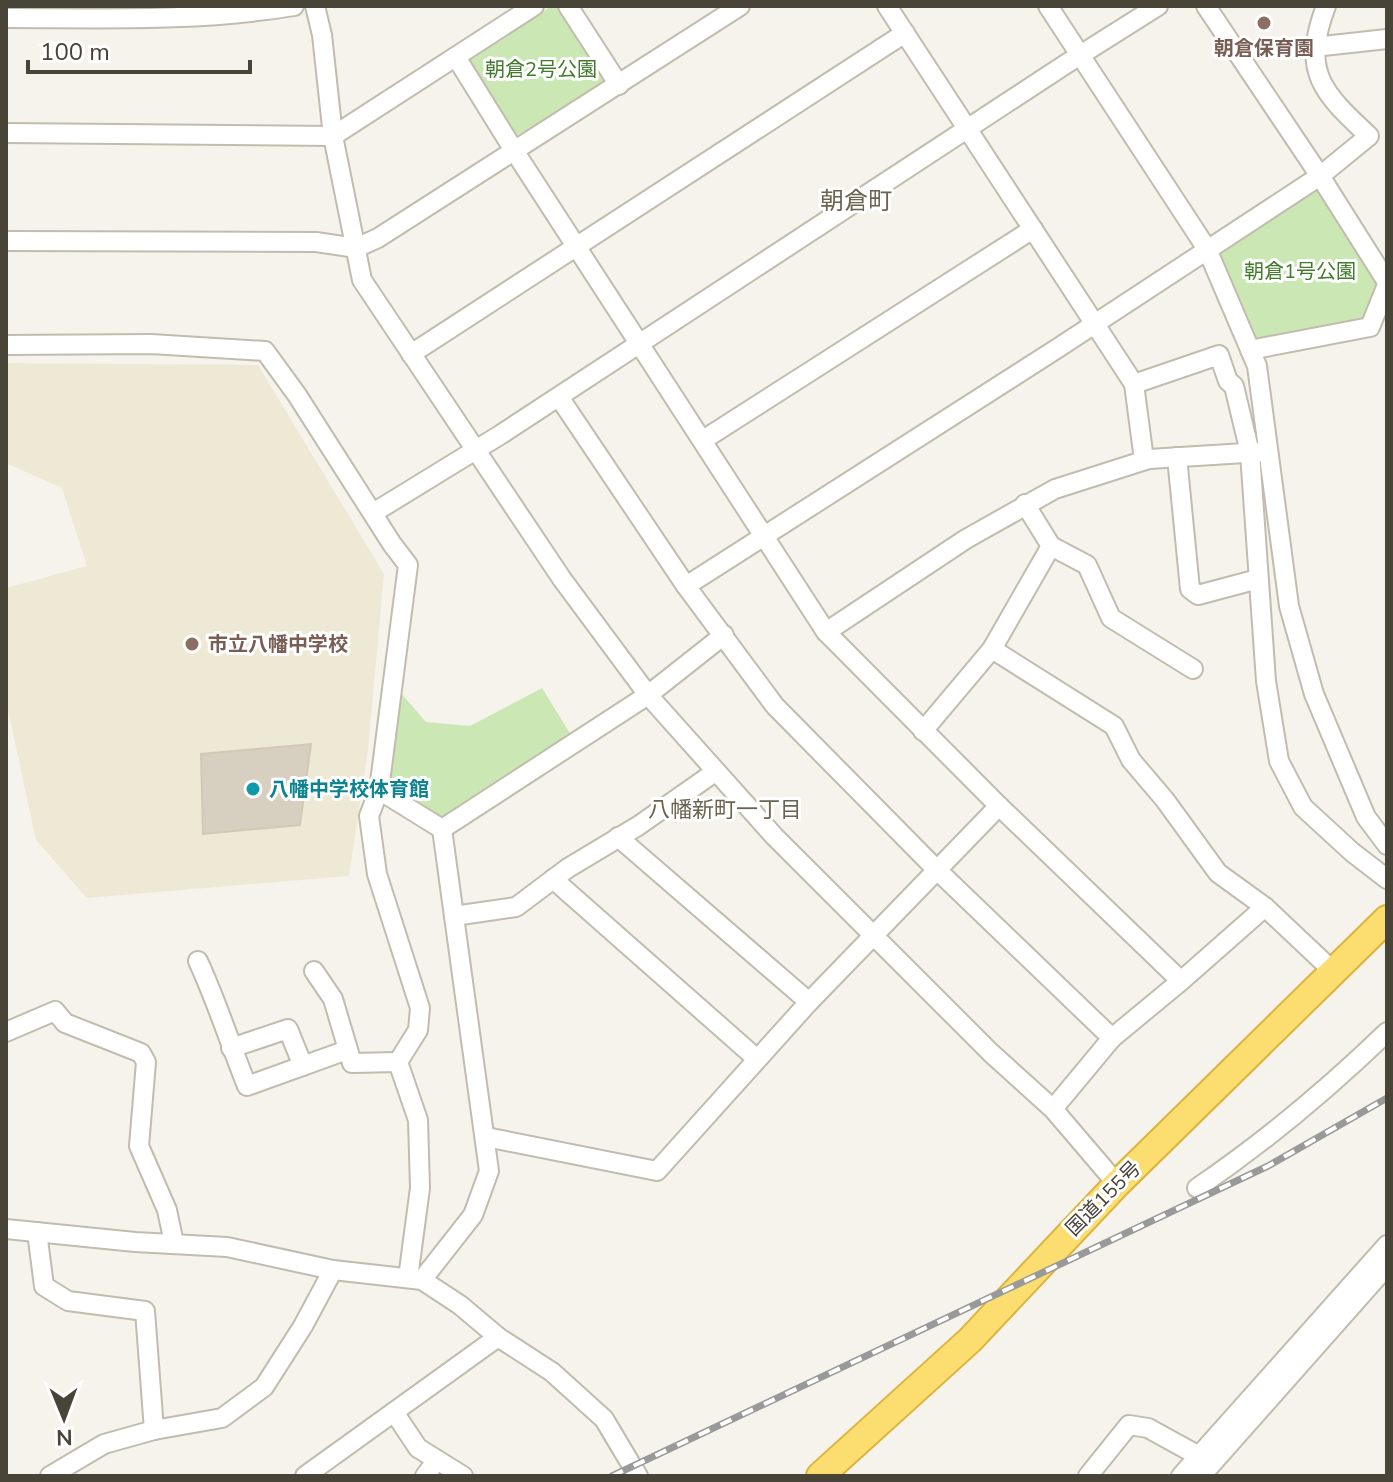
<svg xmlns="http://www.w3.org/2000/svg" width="1393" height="1482" viewBox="0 0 1393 1482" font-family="'Nunito Sans','Noto Sans JP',sans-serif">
<rect width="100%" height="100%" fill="#f5f3eb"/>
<polygon fill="#eee9d5" points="6,363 258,365 384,574 368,750 349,876 87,898 36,840 6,701 6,588 87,566 62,488 6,463"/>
<g fill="#cbe8b4">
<polygon points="552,6 559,6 609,85 517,135 468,63 469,57"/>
<polygon points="1320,176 1387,282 1370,327 1250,350 1207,249"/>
<polygon points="393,684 426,722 470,726 542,688 576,743 442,829 379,790"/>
</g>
<polygon fill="#d7d0c0" stroke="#d1c9b3" stroke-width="2" points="311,744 300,825 203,834 201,754"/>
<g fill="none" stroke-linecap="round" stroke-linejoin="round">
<g stroke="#c1bcad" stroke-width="22">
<g id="minor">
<polyline points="315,6 322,35 333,136 362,280 562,579 648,695 774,836 991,1053 1053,1109 1117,1184"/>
<polyline points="568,6 619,85"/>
<polyline points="887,6 1134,384 1144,460"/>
<polyline points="1048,6 1207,249 1257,366 1289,606 1314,694 1366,817 1387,845"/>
<polyline points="1206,6 1320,176 1387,282"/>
<path d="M6,18C102,18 198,22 294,6"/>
<polyline points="1314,47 1387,39"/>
<polyline points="456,57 515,152 826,632 999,806 1181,981 1112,1038 1053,1109"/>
<polyline points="6,133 333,136 534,6"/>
<polyline points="6,241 316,242 356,248 378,238 740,6"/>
<polyline points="6,345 151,344 265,351 297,395 392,544 408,565 379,790 442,829"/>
<polyline points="1250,350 1370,327 1387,285"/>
<polyline points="411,354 905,33"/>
<polyline points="1134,384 1219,355 1228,381 1234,386 1250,453 1266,681 1279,761 1303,807 1352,852 1387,879"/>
<polyline points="559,397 686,586 775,706 936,869 1112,1038"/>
<polyline points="703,440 1033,229"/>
<polyline points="1177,457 1190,589 1198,595 1258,579"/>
<polyline points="373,513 500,435 1066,64 1158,6"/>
<polyline points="1051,546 1087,565 1111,618 1193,669"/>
<path d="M686,586L1058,348L1320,176L1369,136C1322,92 1301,72 1326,6"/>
<polyline points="826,632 966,539 1055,489 1149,459 1261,452"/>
<polyline points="992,649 1114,726 1131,760 1165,800 1218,873 1265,907 1335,973"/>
<polyline points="923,731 992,649 1051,546 1025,504"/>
<polyline points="379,790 369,816 377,874 420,1008 418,1030 398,1062 418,1120 420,1188 408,1278"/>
<polyline points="442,829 648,695 724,635"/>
<polyline points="618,837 809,1002"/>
<polyline points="553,879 757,1059"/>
<polyline points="454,916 516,907 568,868 638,826 715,772"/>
<path d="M198,961C217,1002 230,1044 247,1086L347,1050"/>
<polyline points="314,971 333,999 352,1063 398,1062"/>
<polyline points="1181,981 1265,907"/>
<polyline points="6,1032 55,1011 65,1023 141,1053 146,1062 139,1146 167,1210 174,1243"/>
<polyline points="231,1048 288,1029 303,1066"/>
<polyline points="486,1137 657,1171 809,1002 999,806"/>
<path d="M1197,1188C1266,1141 1327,1090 1387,1032"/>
<polyline points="6,1229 135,1242 227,1247 333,1270 422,1280 460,1305 498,1337 552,1372 604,1419 638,1476"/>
<polyline points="37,1232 44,1286 68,1301 145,1311 154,1430"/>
<polyline points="422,1280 473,1215 489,1171 442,829"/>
<polyline points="394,1412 418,1448 463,1476"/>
<polyline points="50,1476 104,1444 154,1430 222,1418 264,1387 303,1326 333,1270"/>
<polyline points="305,1476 498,1337"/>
<polyline points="425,1476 437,1460"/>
<polyline points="1088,1476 1129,1425 1148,1428 1208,1461"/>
<polyline points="1181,1476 1387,1245"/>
<polyline points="1201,1476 1387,1266"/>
</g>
</g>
<g stroke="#dcb33e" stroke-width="30">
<polyline id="highway" points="820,1476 970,1340 1117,1184 1387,919"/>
</g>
<use href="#minor" stroke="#fff" stroke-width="18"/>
<use href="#highway" stroke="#fcdd6f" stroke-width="26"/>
<g stroke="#999" stroke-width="7">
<polyline id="rail" points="612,1476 1268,1166 1387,1098"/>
</g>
<use href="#rail" stroke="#fff" stroke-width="4" stroke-dasharray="12" stroke-linecap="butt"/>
</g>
<g fill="#8d6e63" stroke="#fff" stroke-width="3">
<circle cx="1264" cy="23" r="8"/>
<circle cx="192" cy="644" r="8"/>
</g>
<circle fill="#0f9aa8" stroke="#fff" stroke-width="3" cx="253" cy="789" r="8"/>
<g text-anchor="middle" stroke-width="6" stroke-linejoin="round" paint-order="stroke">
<g font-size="20" font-weight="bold" fill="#785e54" stroke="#fff">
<text x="1264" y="55">朝倉保育園</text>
<text x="208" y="651" text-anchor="start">市立八幡中学校</text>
</g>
<g font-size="20" fill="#417b2b" stroke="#fff">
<text x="541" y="76">朝倉2号公園</text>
<text x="1300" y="278">朝倉1号公園</text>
</g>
<g font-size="20" font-weight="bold" fill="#0d838f" stroke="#fff" text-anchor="start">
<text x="269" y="796">八幡中学校体育館</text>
</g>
<g font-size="20" fill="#494438" stroke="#fff">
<text transform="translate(1103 1198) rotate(-45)" y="7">国道155号</text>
</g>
<g font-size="22" fill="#6c6450" stroke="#fff">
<text x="725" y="817">八幡新町一丁目</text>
</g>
<g font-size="24" fill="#6c6450" stroke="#fff">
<text x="856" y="209">朝倉町</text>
</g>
</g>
<rect width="1393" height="1482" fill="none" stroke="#494438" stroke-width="16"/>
<g transform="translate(64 1418) rotate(179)" stroke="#ffffff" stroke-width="6" paint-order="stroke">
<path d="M0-6L14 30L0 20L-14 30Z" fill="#494438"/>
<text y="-12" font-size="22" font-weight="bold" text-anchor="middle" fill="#494438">N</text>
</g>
<path d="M28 60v12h222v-12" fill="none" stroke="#494438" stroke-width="4"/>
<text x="40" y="60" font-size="24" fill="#494438" stroke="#ffffff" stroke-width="6" paint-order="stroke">100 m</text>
</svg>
